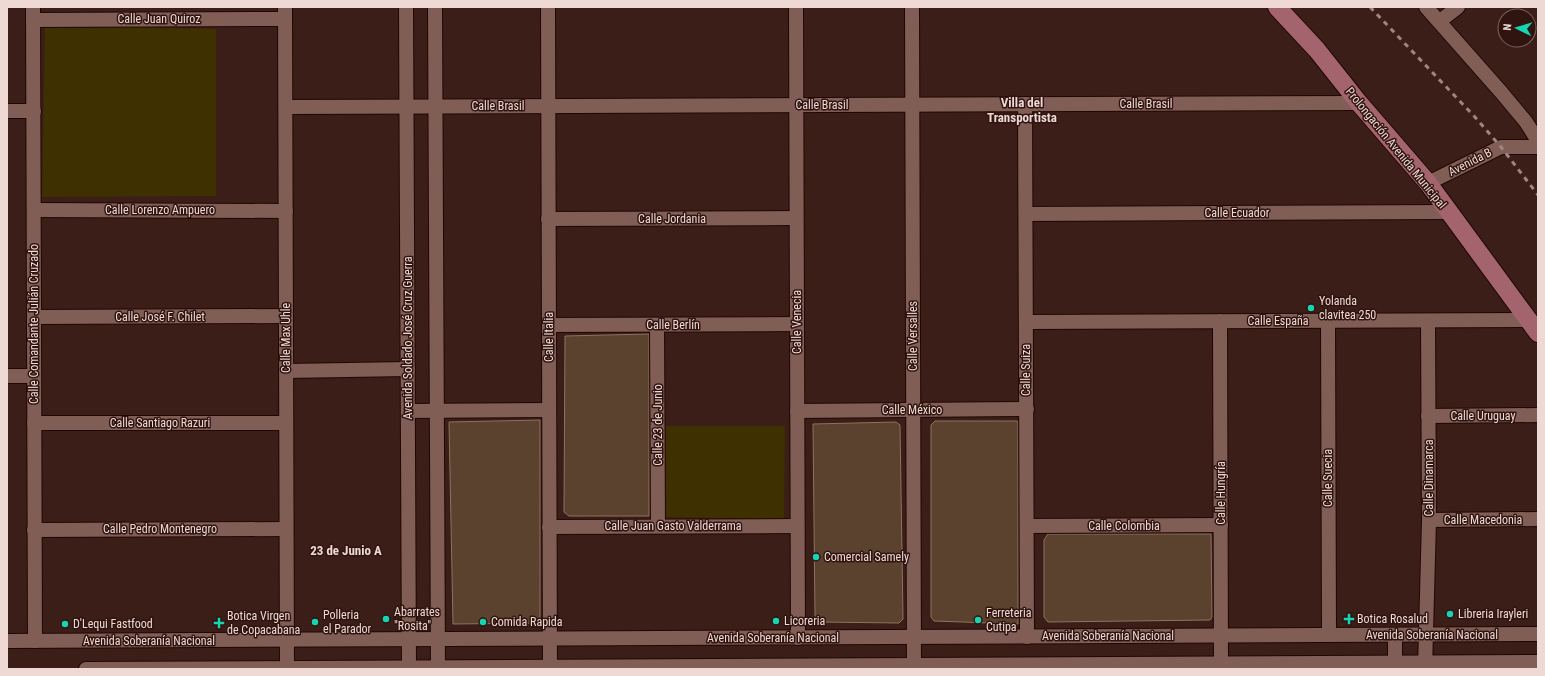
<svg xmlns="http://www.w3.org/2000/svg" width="1545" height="676" viewBox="0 0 1545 676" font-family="'Roboto Condensed',sans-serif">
<rect width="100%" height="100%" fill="#3b1e18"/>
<g fill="#3f3000">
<polygon points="45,25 216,29 216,196 42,197"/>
<polygon points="666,426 785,426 784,519 666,517"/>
</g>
<g fill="#5b422e" stroke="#8e735e">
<polygon points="649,334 649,516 569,516 564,512 565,336"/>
<polygon points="540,420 540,623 453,624 449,422"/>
<polygon points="935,421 1017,421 1018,422 1018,624 934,621 931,617 931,425"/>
<polygon points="896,422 900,425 903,619 899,623 820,622 815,618 813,424"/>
<polygon points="1048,534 1211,534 1212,617 1210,620 1048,622 1044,617 1044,540"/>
</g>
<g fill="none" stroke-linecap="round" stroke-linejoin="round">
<g stroke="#210704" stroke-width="16">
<g id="minor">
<polyline points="33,7 35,641"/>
<polyline points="285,7 287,669"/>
<polyline points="406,7 409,669"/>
<polyline points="435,7 438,669"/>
<polyline points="548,7 550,667"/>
<polyline points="796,7 798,638"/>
<polyline points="912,7 914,665"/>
<polyline points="1426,7 1501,92 1526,122 1538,141"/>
<polyline points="33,20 285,19"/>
<polyline points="1440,21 1458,7"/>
<polyline points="1025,104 1027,637"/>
<polyline points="286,107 1359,103"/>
<polyline points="7,111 34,111"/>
<polyline points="1428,183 1501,147 1538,147"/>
<polyline points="34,210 286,211"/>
<polyline points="1026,214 1449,212"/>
<polyline points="548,219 796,218"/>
<polyline points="34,317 286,316"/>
<polyline points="1220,321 1221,664"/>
<polyline points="1328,321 1329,635"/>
<polyline points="1026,322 1529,320"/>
<polyline points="549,325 797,324"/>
<polyline points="657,325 658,526"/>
<polyline points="286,371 408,369"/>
<polyline points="7,376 34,376"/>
<polyline points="408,411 549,410"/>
<polyline points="797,411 1027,409"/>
<polyline points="1428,416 1538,415"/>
<polyline points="34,423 286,423"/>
<polyline points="1429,520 1538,519"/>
<polyline points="1027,526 1221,525"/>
<polyline points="549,527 797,526"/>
<polyline points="34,530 286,529"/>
<polyline points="1395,635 1395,669"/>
<polyline points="7,641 1538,634"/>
<polyline points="86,669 1538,662"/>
<polyline points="1425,669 1429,520 1428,321"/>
</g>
</g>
<g stroke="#210704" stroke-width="20">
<polyline id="major" points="1277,7 1317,50 1359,103 1428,183 1538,333"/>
</g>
<use href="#minor" stroke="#805e56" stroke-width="14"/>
<use href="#major" stroke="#a3646e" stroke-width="18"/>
<polyline stroke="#9f8681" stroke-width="3" stroke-dasharray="5 5" stroke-linecap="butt" points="1370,7 1474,116 1501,147 1538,195"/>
</g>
<g fill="#16d5b3" stroke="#30140f" stroke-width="1.5">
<circle cx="1311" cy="308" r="4"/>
<circle cx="816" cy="557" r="4"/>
<circle cx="1450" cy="614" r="4"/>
<circle cx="386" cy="619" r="4"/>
<path d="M1347 613h4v4h4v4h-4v4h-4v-4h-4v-4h4z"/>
<circle cx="978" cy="620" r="4"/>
<circle cx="776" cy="621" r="4"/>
<circle cx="315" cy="622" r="4"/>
<circle cx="483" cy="622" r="4"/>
<path d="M217 617h4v4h4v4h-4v4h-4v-4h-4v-4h4z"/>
<circle cx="65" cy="624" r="4"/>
</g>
<g text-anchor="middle" stroke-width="3" stroke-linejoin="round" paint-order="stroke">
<g font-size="12" fill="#eed9d5" stroke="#30140f">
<text x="159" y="23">Calle Juan Quiroz</text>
<text x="1146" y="108">Calle Brasil</text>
<text x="822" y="109">Calle Brasil</text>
<text x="498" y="110">Calle Brasil</text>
<text transform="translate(1396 148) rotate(51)" y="4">Prolongación Avenida Municipal</text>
<text transform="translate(1470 162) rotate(-27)" y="4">Avenida B</text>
<text x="160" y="214">Calle Lorenzo Ampuero</text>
<text x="1237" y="217">Calle Ecuador</text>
<text x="672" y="223">Calle Jordania</text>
<text x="160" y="321">Calle José F. Chilet</text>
<text x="1278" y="325">Calle España</text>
<text transform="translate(797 322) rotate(-90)" y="4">Calle Venecia</text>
<text transform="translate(34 324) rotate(-90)" y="4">Calle Comandante Julián Cruzado</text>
<text x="673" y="329">Calle Berlín</text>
<text transform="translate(913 336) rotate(-90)" y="4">Calle Versalles</text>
<text transform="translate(549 337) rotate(-90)" y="4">Calle Italia</text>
<text transform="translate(286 338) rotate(-90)" y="4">Calle Max Uhle</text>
<text transform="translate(408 338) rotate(-90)" y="4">Avenida Soldado José Cruz Guerra</text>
<text transform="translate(1026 370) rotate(-90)" y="4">Calle Suiza</text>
<text x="912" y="414">Calle México</text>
<text x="1483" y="420">Calle Uruguay</text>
<text x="160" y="427">Calle Santiago Razuri</text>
<text transform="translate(658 425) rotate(-90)" y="4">Calle 23 de Junio</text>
<text transform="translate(1328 478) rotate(-90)" y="4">Calle Suecia</text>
<text transform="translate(1429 478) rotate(-90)" y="4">Calle Dinamarca</text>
<text transform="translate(1221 493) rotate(-90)" y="4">Calle Hungría</text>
<text x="1483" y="524">Calle Macedonia</text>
<text x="673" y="530">Calle Juan Gasto Valderrama</text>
<text x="1124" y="530">Calle Colombia</text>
<text x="160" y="533">Calle Pedro Montenegro</text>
<text x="1432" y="639">Avenida Soberanía Nacional</text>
<text x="1108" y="640">Avenida Soberanía Nacional</text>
<text x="773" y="642">Avenida Soberanía Nacional</text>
<text x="149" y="645">Avenida Soberanía Nacional</text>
</g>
<g font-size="12" fill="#eed9d5" stroke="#30140f" text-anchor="start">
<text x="1319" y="305">Yolanda<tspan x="1319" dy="14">clavitea 250</tspan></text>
<text x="824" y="561">Comercial Samely</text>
<text x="394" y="616">Abarrates<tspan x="394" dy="14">"Rosita"</tspan></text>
<text x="986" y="617">Ferreteria<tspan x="986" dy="14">Cutipa</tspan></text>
<text x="1458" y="618">Libreria Irayleri</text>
<text x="323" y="619">Polleria<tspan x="323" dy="14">el Parador</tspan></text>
<text x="227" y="620">Botica Virgen<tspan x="227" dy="14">de Copacabana</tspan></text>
<text x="1357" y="623">Botica Rosalud</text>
<text x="784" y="625">Licoreria</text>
<text x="491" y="626">Comida Rapida</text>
<text x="73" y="628">D'Lequi Fastfood</text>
</g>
<g font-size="13" font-weight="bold" fill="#eed9d5" stroke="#30140f">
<text x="1022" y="107">Villa del<tspan x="1022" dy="15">Transportista</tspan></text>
<text x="346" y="555">23 de Junio A</text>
</g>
</g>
<rect width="1545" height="676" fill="none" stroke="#eed9d5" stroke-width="16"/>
<g transform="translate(1517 28) rotate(275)"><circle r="19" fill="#30140f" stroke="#7c635e"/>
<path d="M0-3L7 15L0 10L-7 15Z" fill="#16d5b3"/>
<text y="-6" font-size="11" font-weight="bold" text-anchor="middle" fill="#eed9d5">N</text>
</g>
</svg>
